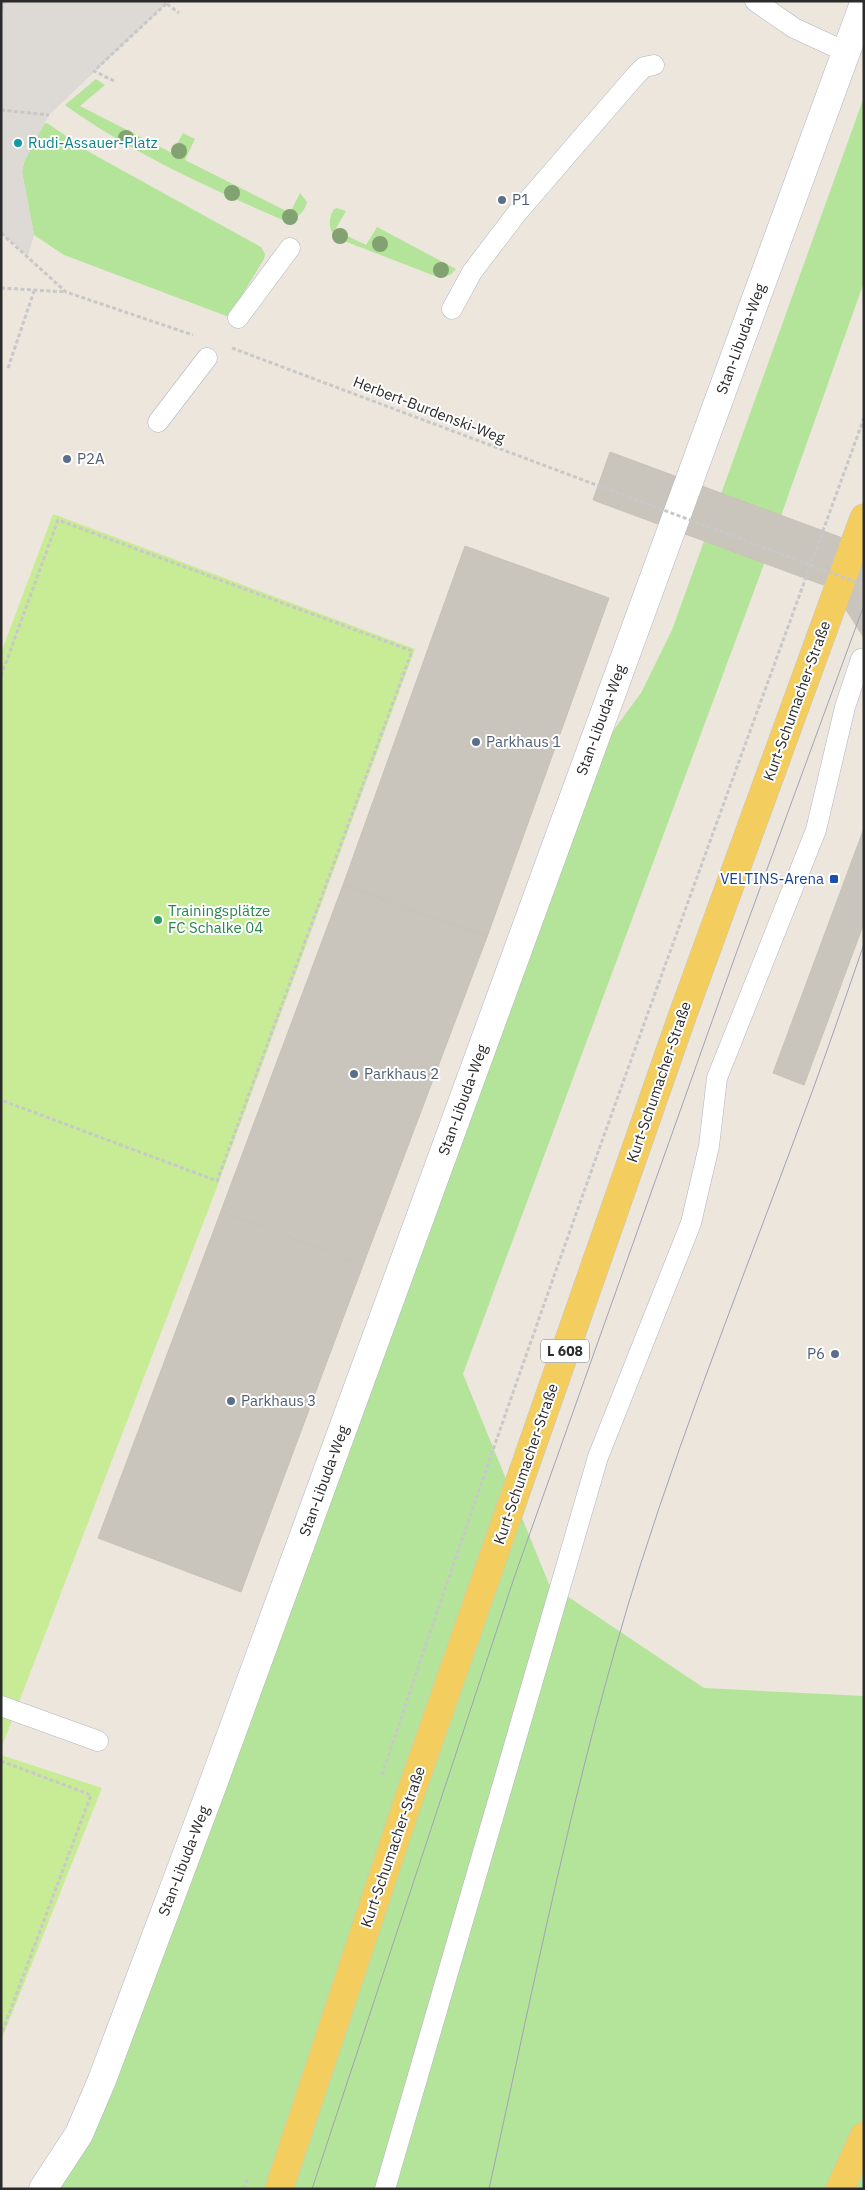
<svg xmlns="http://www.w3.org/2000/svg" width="865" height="2190" viewBox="0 0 865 2190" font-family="'IBM Plex Sans',sans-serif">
<rect width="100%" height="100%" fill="#ede6dd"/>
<g fill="#b4e499">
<path d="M96,79L105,85L80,106L172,153L183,133L195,139L185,160L290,213L300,193L307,202C304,214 297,218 285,221C209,188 133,154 65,105Z"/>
<polygon points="864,97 864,282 760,575 463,1374 549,1584 704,1688 864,1696 864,2189 38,2189 80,2137 593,758 641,693 672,630"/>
<polygon points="47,123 91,153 261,247 265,254 264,259 229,317 64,255 34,235 22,172 24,162 44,124"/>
<path d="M337,208L346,211L335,230L366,245L377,227L456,269L450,275L440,278L339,239C328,231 328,222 333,210Z"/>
</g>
<g fill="#c8ec95">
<polygon points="53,514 415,649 217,1187 1,1749 1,653"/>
<polygon points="1,1755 102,1788 1,2041"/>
</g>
<polygon fill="#ddd9d4" points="1,1 169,1 49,115 24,162 22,172 34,235 28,256 1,233"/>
<g fill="#c9c4bc" stroke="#c9c2b7">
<polygon points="610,452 864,546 864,600 593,500"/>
<polygon points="864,535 864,638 829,583"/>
<polygon points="465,546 609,598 487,937 343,885"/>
<polygon points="864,828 864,923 804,1085 773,1073"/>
<polygon points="343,885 487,937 363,1265 221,1211"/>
<polygon points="221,1211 363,1265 241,1592 98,1538"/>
</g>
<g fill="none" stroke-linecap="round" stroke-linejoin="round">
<g stroke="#b1b4bf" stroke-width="21">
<g id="service">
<polyline points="755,1 794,28 846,52"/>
<polyline points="452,309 472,272 517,213 636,75 644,67 654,65"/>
<polyline points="238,318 290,248"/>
<polyline points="158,422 207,358"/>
<polyline points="1,1706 98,1741"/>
<polyline points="385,2189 598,1457 691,1223 709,1146 717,1078 816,830 845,707 861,659"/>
</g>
</g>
<g stroke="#b1b4bf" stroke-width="29">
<polyline id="minor" points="43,2189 79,2134 102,2080 213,1784 864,3"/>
</g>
<g stroke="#c8c8c8" stroke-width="29">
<g id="primary">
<polyline points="279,2189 410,1795 683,1014 864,518"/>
<polyline points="840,2189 864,2136"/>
</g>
</g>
<g stroke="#c8c8c8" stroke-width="3" stroke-dasharray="4 2.5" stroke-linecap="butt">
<polyline points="167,4 179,13"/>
<polyline points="1,10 4,1"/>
<polyline points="114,81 94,71 169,1"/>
<polyline points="1,110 49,115"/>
<polyline points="1,233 66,292 193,335"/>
<polyline points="1,288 66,292"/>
<polyline points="232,348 567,474"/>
<polyline points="8,368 34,291"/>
<polyline points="1,676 58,520 412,651 217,1181 1,1100"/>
<polyline points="1,1761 91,1795 1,2035"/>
<path d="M382,1775C534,1320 700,869 864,418"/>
<polyline points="244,2189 248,2177"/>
</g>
<use href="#service" stroke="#fff" stroke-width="20"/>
<use href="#minor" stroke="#fff" stroke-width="28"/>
<use href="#primary" stroke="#f3cd5d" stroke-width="28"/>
<g stroke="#a0a3b6" stroke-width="1">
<polyline points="312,2189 514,1578 737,951 864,605"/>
<path d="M489,2189C535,1980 576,1770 640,1566C691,1406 754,1250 812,1092C830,1043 847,993 864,944"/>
</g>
<polyline stroke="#c8c8c8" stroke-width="3" stroke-dasharray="4 2.5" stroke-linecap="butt" points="567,474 864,585"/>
</g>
<g fill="#83a271">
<circle cx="126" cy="138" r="8"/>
<circle cx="179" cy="151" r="8"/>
<circle cx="232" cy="193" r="8"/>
<circle cx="290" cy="217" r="8"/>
<circle cx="340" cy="236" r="8"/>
<circle cx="380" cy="244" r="8"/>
<circle cx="441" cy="270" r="8"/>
</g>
<circle fill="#0f9aa8" stroke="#fff" stroke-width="2" cx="18" cy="143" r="5"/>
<g fill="#5c6f8a" stroke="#fff" stroke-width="2">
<circle cx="502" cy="200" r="5"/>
<circle cx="67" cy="459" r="5"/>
<circle cx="476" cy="742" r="5"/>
<circle cx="354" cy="1074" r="5"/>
<circle cx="835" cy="1354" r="5"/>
<circle cx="231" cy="1401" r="5"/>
</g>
<rect fill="#1a4fb4" stroke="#fff" stroke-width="2" x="829" y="874" width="10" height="10" rx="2.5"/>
<circle fill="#2e9e5b" stroke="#fff" stroke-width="2" cx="158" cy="920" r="5"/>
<g text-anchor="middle" stroke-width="4" stroke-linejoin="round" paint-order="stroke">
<rect fill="#fff" stroke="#6b6b6b" stroke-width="1" x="541" y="1339.5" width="48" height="23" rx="4"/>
<g font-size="14" font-weight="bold" fill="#2b2b2b">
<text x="565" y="1356">L 608</text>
</g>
<g font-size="15" fill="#0d838f" stroke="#fff" text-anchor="start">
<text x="28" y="148">Rudi-Assauer-Platz</text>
</g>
<g font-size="15" fill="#4e5e75" stroke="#fff" text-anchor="start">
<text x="512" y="205">P1</text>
<text x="77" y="464">P2A</text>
<text x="486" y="747">Parkhaus 1</text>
<text x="364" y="1079">Parkhaus 2</text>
<text x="825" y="1359" text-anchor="end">P6</text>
<text x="241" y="1406">Parkhaus 3</text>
</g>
<g font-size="15" fill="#2b2b2b" stroke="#fff">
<text transform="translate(741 339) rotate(-70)" y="5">Stan-Libuda-Weg</text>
<text transform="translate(429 410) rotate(21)" y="5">Herbert-Burdenski-Weg</text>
<text transform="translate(797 701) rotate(-70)" y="5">Kurt-Schumacher-Straße</text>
<text transform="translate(601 720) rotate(-70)" y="5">Stan-Libuda-Weg</text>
<text transform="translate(659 1082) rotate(-71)" y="5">Kurt-Schumacher-Straße</text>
<text transform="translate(463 1100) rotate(-70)" y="5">Stan-Libuda-Weg</text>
<text transform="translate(526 1464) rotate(-71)" y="5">Kurt-Schumacher-Straße</text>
<text transform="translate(324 1481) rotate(-70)" y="5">Stan-Libuda-Weg</text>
<text transform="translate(393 1847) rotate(-71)" y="5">Kurt-Schumacher-Straße</text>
<text transform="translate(184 1861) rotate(-69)" y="5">Stan-Libuda-Weg</text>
</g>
<g font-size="15" fill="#164399" stroke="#fff" text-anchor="end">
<text x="824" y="884">VELTINS-Arena</text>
</g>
<g font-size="15" fill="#27864d" stroke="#fff" text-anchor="start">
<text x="168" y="916">Trainingsplätze<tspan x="168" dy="17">FC Schalke 04</tspan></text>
</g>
</g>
<rect width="865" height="2190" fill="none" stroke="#2b2b2b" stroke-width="5"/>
</svg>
